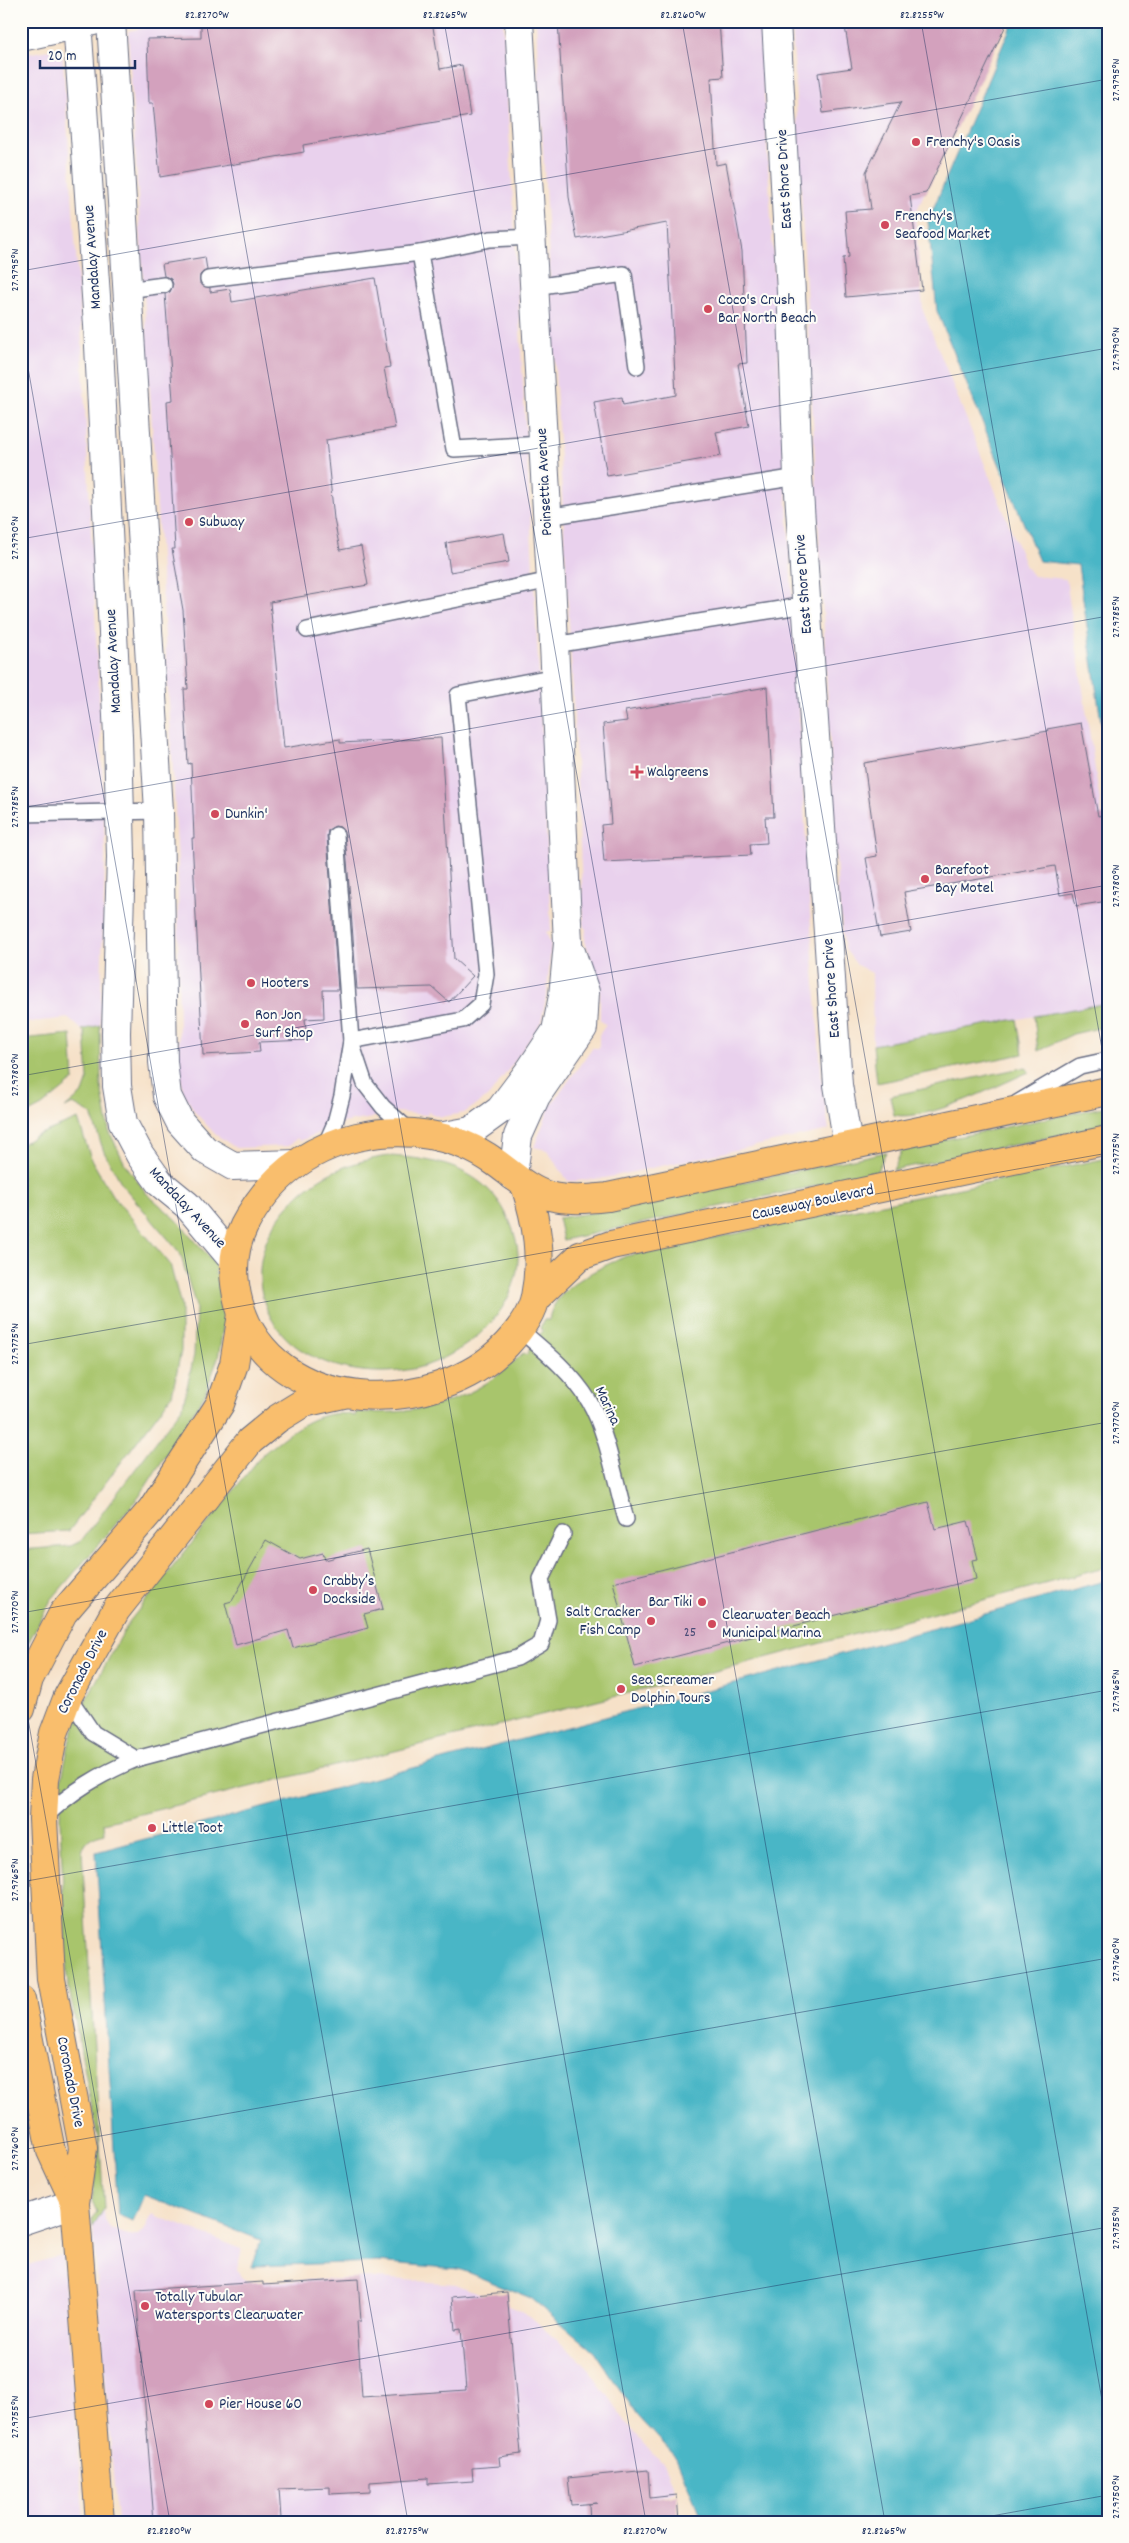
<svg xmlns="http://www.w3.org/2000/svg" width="1129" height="2543" viewBox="0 0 1129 2543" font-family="Dekko,sans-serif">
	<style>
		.built { fill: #e9d1ed }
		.green { fill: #a8c56c; stroke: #627a65 }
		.water { fill: #4ab6c6; stroke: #327292 }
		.building { fill: #d3a1bd }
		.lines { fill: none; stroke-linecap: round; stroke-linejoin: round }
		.service-casing { stroke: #686d83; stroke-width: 18 }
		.minor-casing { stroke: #686d83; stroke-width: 30 }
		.tertiary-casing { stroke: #686d83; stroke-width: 30 }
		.primary-casing { stroke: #686d83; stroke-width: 30 }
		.service { stroke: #fff; stroke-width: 15 }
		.minor { stroke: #fff; stroke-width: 28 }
		.tertiary { stroke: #fff; stroke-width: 28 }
		.primary { stroke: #f9be6d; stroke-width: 28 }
		.ticks { fill: none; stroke: #1b2f5e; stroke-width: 1; stroke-opacity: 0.45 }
		.poi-dot { fill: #d1495b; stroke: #fdfcf7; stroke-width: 2 }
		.labels { text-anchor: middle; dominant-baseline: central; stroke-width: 4; stroke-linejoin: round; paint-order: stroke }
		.number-label { font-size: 14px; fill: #494c76 }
		.poi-label { font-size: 16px; fill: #1b2f5e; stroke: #fdfcf7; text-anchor: start }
		.street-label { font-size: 16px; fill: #1b2f5e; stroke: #fdfcf7 }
		.neatline { fill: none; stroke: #1b2f5e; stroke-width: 2 }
		.ticks-label { font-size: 12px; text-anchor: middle; fill: #1b2f5e }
	</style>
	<rect width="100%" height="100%" fill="#fdfcf7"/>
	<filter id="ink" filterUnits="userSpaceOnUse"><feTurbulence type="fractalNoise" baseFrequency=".02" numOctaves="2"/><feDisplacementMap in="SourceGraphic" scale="10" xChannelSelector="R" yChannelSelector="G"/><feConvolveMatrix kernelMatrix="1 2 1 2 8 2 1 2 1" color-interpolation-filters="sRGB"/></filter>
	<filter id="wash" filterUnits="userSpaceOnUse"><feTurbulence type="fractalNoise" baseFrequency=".0096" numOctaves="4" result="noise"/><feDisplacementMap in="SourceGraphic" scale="20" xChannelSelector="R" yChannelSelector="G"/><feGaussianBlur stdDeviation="1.12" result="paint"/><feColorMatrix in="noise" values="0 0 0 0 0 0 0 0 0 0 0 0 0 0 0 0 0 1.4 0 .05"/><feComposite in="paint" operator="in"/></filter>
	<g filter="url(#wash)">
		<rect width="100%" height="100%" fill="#f6e1c8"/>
		<g class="built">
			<path d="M180,21H503L539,677L551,930L546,932L551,945L547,992L541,1022L517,1058L489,1096L464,1113L441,1117L428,1112L427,1115L385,1111L372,1118L341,1123L300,1141L297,1138L289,1146L236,1148L215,1134L194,1111L183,1091L179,1062L178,863L172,752L128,31Z"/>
			<path d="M536,21H760L809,898L822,1085L829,1130L605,1178L575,1181H568L547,1150L534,1147L550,1107L592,1048H599V1035L606,1025L600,1020V986L585,941L586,928H584L572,676Z"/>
			<path d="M792,21H997L915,215L923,311L1026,567L1033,576L1066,579L1108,854V1003L873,1045L872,973L857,965L845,949L838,894Z"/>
			<path d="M62,48L81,326L101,736L105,856L100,1025L82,1030L69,1018L21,1023V55Z"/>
			<path d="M104,2209L105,2220L110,2228L129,2236H137L144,2231L152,2214L242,2249L237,2269L241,2277L248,2282L378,2278L456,2284L524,2312L584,2363L628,2425L664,2466L675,2491L588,2522H117L93,2227Z"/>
			<path d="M62,2255L84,2522H21V2267Z"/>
		</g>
		<g class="green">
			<path d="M1108,1003V1026L1073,1034L1038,1051L1034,1016Z"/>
			<path d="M1017,1019L1023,1054L877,1083L873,1045Z"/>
			<path d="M100,1025L101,1086L109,1131L125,1164L147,1194L176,1219L217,1266L215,1274L218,1276L223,1305L220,1307L225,1316L218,1358L205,1394L139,1497L51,1600L21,1656V1550L71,1546L81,1541L183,1406L194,1355L196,1307L180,1253L123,1186L104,1152L91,1114L73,1104L65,1108L83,1093L88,1079L85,1033L82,1030Z"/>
			<path d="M71,1034L74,1080L42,1106L21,1117V1039Z"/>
			<path d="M1026,1067L1029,1072C996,1086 927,1122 894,1115L890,1096Z"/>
			<path d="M1108,1106V1125L893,1170L903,1148Z"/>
			<path d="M78,1119L91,1159L112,1195L170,1264L181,1306V1351L172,1395L69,1531L21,1534V1145L35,1136Z"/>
			<path d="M886,1152L876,1173L563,1240L558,1218L616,1209Z"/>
			<path d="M389,1156C446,1159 495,1173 514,1233C526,1268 510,1304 485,1329C468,1346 442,1362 417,1368C367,1380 296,1366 270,1316C242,1261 276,1204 325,1176C345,1165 367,1159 389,1156Z"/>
			<path d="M1108,1158V1567L678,1681L104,1823L105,1833C92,1836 85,1839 82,1852L104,2209L93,2227L92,2218L97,2212L92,2201L99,2145L67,1978L60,1820L61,1783L70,1739L83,1705L129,1622L262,1455C287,1434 320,1405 355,1416L356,1412C422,1416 476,1401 523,1353L527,1355L533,1342L543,1331L540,1328L544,1320H549C553,1288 599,1268 626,1256Z"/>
		</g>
		<g class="water">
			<path d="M1013,21H1108V769L1078,565L1039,561L937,311L928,221Z"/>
			<path d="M1108,1580V2522H703L676,2457L638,2416L594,2351L531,2298L459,2269L378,2262L251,2266L261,2240L144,2195L133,2221L118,2215L96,1852L779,1671Z"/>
		</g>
		<g id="blocks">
			<g class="building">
				<path d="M291,21H432L440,69L462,65L470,116L303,145L304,152L160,177L153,103H149L147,39L201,38V26L291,23Z"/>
				<path d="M558,21H719L723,77L711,78L716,165L726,163L742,251L747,363L738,364L749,426L716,432L721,456L607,476L594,402L622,397L623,405L676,395L667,223L577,239L569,197Z"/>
				<path d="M844,21H1008L926,193L910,196L922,290L846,297L843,258L849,257L845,211L871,209L866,172L901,102L823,113L818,73L852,68Z"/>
				<path d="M205,257L207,270L200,275V284L210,288V292L230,289L232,302L375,278L390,367L384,368L395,428L326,440L334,519L340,550L361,546L368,585L270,602L284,748L340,739V743L441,738L454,959L473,976L449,1002L432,987L357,989L345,834L340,827L335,826L328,830L327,836L338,990H323L324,1018L305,1019L307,1040L259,1042L260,1052L203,1055L192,838H194L191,763L188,764L184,689H188L183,610L172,549H175L167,401L173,400L165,294L170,292L173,284L171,279L164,276L162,264Z"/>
				<path d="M504,533L509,562L450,572L446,543Z"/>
				<path d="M767,687L774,817H765L767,843L750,844L751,855L604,862L601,825L611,824L603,724L627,721L625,711Z"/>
				<path d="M1081,723L1098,816L1108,814V901L1076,906L1073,893L1060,895L1055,866L904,892L911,932L880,937L866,858L877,856L864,763L1048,731L1047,729Z"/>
				<path d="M928,1502L935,1529L968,1521L978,1559L972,1560L976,1579L635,1667L613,1582Z"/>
				<path d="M266,1540L300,1559L323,1553L325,1560L367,1549L383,1609L364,1614L368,1628L293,1648L288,1630L236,1645L225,1603L232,1601Z"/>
				<path d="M358,2279L361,2321H357L362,2397L466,2390L461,2329L455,2330L452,2297L507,2292L521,2454L499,2457L500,2466L472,2468L473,2481L428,2484V2478L370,2482V2492L330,2494V2487L279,2489L281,2519L230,2522H154L136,2290L263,2282V2285Z"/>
				<path d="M648,2470L650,2498L677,2495L679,2522H590L589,2504L597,2503L571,2505L568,2478Z"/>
			</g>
		</g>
	</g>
	<g filter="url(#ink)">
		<use href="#blocks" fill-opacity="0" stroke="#686d83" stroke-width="1"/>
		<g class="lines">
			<defs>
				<g id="service">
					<path d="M531,237L490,239L420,253L454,449L543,444"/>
					<path d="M208,279L420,253"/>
					<path d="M534,287L624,274L637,366"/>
					<path d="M127,290L164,285"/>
					<path d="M547,517L798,477"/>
					<path d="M307,630L551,580"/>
					<path d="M554,645L806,605"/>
					<path d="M21,814L159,811"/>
					<path d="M351,1041L463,1020L481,1004L486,974L458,695L556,676"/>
					<path d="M351,1042L365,1084L383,1107L410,1131"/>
					<path d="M1017,1103L1080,1066L1108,1060"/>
					<path d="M324,1148L335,1123L342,1096L351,1041L336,835"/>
					<path d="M520,1330C545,1351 572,1373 589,1401C607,1431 616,1485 626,1519"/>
					<path d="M68,1696L93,1733L136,1759"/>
					<path d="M44,1818C71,1791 101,1774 136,1759L517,1658L541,1644L548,1620L541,1579L563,1534"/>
				</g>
				<g id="minor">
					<path d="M776,21L792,311L798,477L838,1085L848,1145"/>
					<path d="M21,37L93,21"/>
					<path d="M439,1137L471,1131L500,1110L530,1070L556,1031L563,996L568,943L551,580L519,21"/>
					<path d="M513,1176L518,1136L536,1096L583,1028L585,992L571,952"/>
				</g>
				<g id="tertiary">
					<path d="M77,21L98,325L118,736L121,857L116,1033L117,1086L123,1123L140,1155L160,1183L187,1205L234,1261"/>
					<path d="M111,21L159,811L163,1062L167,1096L180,1122L205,1150L233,1166L296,1164"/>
					<path d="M21,2221L75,2203"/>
				</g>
				<g id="primary">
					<path d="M525,1185C537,1222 543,1258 535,1297C532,1314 519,1331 507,1344C436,1420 272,1417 239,1304C232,1278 232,1250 244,1226C268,1180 306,1149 357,1137C404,1126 456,1134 495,1162C512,1174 528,1190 549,1196C569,1201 588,1199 608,1197L1108,1091"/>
					<path d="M535,1299L580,1256L611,1245L1108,1140"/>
					<path d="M21,1709L29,1679L63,1613L152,1509L220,1404L234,1364L242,1314"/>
					<path d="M21,2000L51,2151L75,2203"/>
					<path d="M100,2522L75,2203L83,2148L51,1979L43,1819L45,1779L54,1733L68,1696L116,1610L250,1441L277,1419L303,1403L343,1394"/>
				</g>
			</defs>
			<use href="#service" class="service-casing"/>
			<use href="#minor" class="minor-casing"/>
			<use href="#tertiary" class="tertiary-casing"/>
			<use href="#primary" class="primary-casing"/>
			<use href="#service" class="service"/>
			<use href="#minor" class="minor"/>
			<use href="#tertiary" class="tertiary"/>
			<use href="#primary" class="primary"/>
		</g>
	</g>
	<path class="ticks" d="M206,21L646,2522M444,21L885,2522M682,21L1108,2434M921,21L1108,1083M21,271L1108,79M21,328L408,2522M21,539L1108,348M21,808L1108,616M21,1076L1108,885M21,1345L1108,1153M21,1613L1108,1422M21,1679L170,2522M21,1882L1108,1690M21,2150L1108,1958M21,2419L1108,2227M958,2522L1108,2495"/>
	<g class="poi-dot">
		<circle cx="916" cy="142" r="5"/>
		<circle cx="885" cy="225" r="5"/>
		<circle cx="708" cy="309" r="5"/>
		<circle cx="189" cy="522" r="5"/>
		<path d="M634.5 764.5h5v5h5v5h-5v5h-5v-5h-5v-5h5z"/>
		<circle cx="215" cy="814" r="5"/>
		<circle cx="925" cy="879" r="5"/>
		<circle cx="251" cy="983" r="5"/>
		<circle cx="245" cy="1024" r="5"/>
		<circle cx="313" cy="1590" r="5"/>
		<circle cx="702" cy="1602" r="5"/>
		<circle cx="651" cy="1621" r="5"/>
		<circle cx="712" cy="1624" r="5"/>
		<circle cx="621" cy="1689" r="5"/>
		<circle cx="152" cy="1828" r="5"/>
		<circle cx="145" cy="2306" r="5"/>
		<circle cx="209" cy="2404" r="5"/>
	</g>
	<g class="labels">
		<g class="number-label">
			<text x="690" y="1633">25</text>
		</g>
		<g class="poi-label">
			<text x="926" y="142">Frenchy's Oasis</text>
			<text x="895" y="216">Frenchy's<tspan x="895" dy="18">Seafood Market</tspan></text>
			<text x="718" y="300">Coco's Crush<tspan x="718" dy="18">Bar North Beach</tspan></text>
			<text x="199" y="522">Subway</text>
			<text x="647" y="772">Walgreens</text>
			<text x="225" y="814">Dunkin'</text>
			<text x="935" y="870">Barefoot<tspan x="935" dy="18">Bay Motel</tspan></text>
			<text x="261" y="983">Hooters</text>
			<text x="255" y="1015">Ron Jon<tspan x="255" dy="18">Surf Shop</tspan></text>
			<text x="323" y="1581">Crabby’s<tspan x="323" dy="18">Dockside</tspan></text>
			<text x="692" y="1602" text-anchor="end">Bar Tiki</text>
			<text x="641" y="1612" text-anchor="end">Salt Cracker<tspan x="641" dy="18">Fish Camp</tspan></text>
			<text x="722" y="1615">Clearwater Beach<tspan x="722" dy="18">Municipal Marina</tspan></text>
			<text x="631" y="1680">Sea Screamer<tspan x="631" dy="18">Dolphin Tours</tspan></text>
			<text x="162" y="1828">Little Toot</text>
			<text x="155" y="2297">Totally Tubular<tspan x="155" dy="18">Watersports Clearwater</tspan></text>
			<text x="219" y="2404">Pier House 60</text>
		</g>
		<g class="street-label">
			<text transform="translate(785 179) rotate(-93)">East Shore Drive</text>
			<text transform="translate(93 257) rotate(-94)">Mandalay Avenue</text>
			<text transform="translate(545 482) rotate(-93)">Poinsettia Avenue</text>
			<text transform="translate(804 584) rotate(-94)">East Shore Drive</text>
			<text transform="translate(114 661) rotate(-93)">Mandalay Avenue</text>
			<text transform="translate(832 988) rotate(-94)">East Shore Drive</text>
			<text transform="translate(813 1203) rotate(-12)">Causeway Boulevard</text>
			<text transform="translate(187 1208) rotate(47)">Mandalay Avenue</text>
			<text transform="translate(607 1406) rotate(65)">Marina</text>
			<text transform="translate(83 1672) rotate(-63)">Coronado Drive</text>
			<text transform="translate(70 2082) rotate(79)">Coronado Drive</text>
		</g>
	</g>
	<rect width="1129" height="2543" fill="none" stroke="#fdfcf7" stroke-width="55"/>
	<path d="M40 60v8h95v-8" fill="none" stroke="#1b2f5e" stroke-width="2.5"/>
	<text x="48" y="60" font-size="15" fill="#1b2f5e" stroke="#fdfcf7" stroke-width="4" paint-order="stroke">20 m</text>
	<rect x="28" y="28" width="1074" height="2488" class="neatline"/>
	<g class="ticks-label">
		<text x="207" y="18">82.8270°W</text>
		<text x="445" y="18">82.8265°W</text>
		<text x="683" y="18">82.8260°W</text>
		<text x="922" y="18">82.8255°W</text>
		<text transform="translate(1115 80) rotate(-90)" y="4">27.9795°N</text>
		<text transform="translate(14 270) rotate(-90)" y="4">27.9795°N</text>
		<text transform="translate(1115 349) rotate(-90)" y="4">27.9790°N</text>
		<text transform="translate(14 538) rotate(-90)" y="4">27.9790°N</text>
		<text transform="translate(1115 617) rotate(-90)" y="4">27.9785°N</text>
		<text transform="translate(14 807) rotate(-90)" y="4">27.9785°N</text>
		<text transform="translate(1115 886) rotate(-90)" y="4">27.9780°N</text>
		<text transform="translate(14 1075) rotate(-90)" y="4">27.9780°N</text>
		<text transform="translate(1115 1154) rotate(-90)" y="4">27.9775°N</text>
		<text transform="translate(14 1344) rotate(-90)" y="4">27.9775°N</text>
		<text transform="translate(1115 1423) rotate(-90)" y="4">27.9770°N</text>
		<text transform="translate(14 1612) rotate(-90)" y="4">27.9770°N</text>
		<text transform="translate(1115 1691) rotate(-90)" y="4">27.9765°N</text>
		<text transform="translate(14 1880) rotate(-90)" y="4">27.9765°N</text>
		<text transform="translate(1115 1960) rotate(-90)" y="4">27.9760°N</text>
		<text transform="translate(14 2149) rotate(-90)" y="4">27.9760°N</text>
		<text transform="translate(1115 2228) rotate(-90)" y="4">27.9755°N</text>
		<text transform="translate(14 2417) rotate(-90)" y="4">27.9755°N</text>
		<text transform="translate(1115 2497) rotate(-90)" y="4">27.9750°N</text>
		<text x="169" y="2534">82.8280°W</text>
		<text x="407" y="2534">82.8275°W</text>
		<text x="645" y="2534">82.8270°W</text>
		<text x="884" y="2534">82.8265°W</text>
	</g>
</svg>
